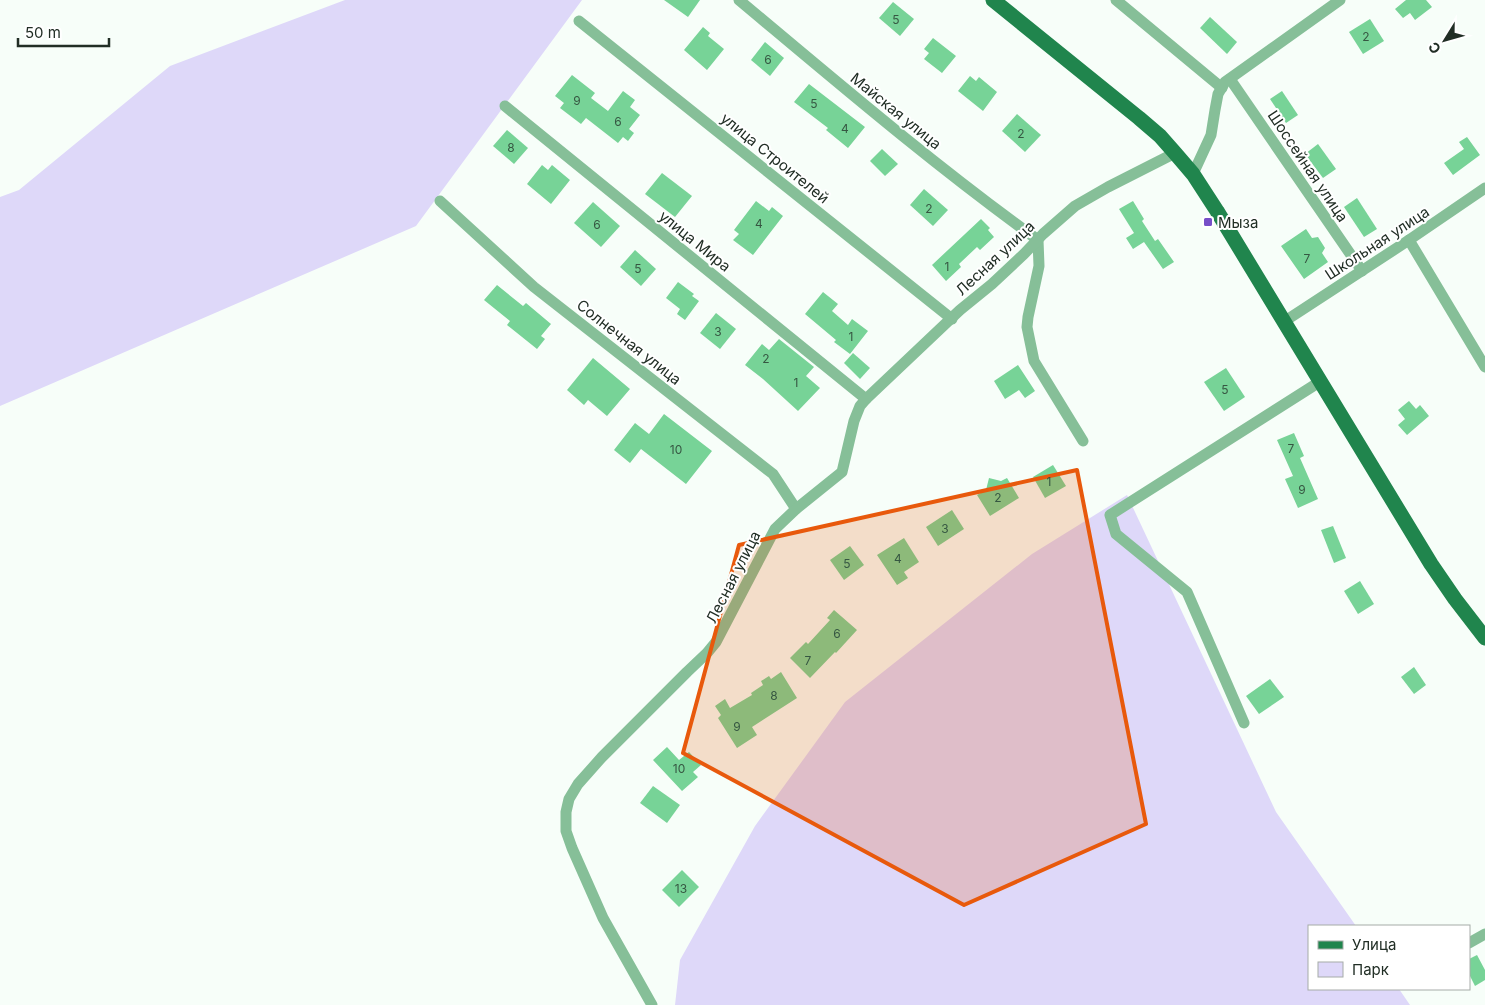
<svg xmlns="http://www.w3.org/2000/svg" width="1485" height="1005" viewBox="0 0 1485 1005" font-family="Inter,sans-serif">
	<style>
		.green { fill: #ded8f9 }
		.building { fill: #77d397 }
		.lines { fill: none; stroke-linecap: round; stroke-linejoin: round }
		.minor { stroke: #86bf98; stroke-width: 11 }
		.major { stroke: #20854d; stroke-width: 15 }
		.marked { fill: #e8590c; fill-opacity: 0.2; stroke: #e8590c; stroke-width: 4; stroke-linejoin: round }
		.poi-dot { fill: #774fc8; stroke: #fff; stroke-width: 2 }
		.labels { text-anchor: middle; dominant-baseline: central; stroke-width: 4; stroke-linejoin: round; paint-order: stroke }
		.number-label { font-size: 12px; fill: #365742 }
		.street-label { font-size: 15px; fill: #212e25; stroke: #fff }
		.poi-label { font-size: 15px; fill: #212e25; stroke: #fff; text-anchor: start }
	</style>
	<rect width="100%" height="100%" fill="#f7fef9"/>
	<g class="green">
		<path d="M345,0H582L416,226L0,406V197L19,190L170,66Z"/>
		<path d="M1127,495L1276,812L1356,926H1309V989H1399L1410,1005H675L680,960L755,826L845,702L1032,554Z"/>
	</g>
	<g class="building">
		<path d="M664,0H700L688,17Z"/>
		<path d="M1406,0H1426L1432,7L1415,20L1410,13L1403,18L1395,9Z"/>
		<path d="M893,2L914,19L900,36L879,18Z"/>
		<path d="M1210,17L1237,42L1227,54L1200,28Z"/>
		<path d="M1370,19L1384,41L1363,54L1349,32Z"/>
		<path d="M703,27L710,33L708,36L724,49L707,70L684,50Z"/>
		<path d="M933,38L956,56L942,73L924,59L929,53L924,49Z"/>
		<path d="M765,42L784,58L770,76L751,60Z"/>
		<path d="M572,75L595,93L591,98L608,111L623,91L635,100L630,107L640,115L629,129L634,133L628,141L623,137L618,143L586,118L581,124L560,108L564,103L555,96Z"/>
		<path d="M970,76L976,81L979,77L997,92L983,111L958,91Z"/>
		<path d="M809,84L865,127L848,148L826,130L828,128L794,102Z"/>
		<path d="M1282,91L1298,115L1286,123L1270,99Z"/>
		<path d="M1017,114L1041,135L1025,152L1002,131Z"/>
		<path d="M507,130L528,148L514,164L493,146Z"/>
		<path d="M1467,137L1480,155L1453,175L1444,163L1464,149L1459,142Z"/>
		<path d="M1318,144L1336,169L1323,178L1305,154Z"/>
		<path d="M882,149L898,164L885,176L870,161Z"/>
		<path d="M542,165L548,170L552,165L570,180L551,204L527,184Z"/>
		<path d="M662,173L692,196L675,217L645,194Z"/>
		<path d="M924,189L948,210L933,226L910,205Z"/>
		<path d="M1357,198L1377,229L1364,237L1344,207Z"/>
		<path d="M756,201L769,211L772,207L783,216L753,255L733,240L739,234L734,230Z"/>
		<path d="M1133,201L1144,219L1142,221L1155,241L1158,239L1174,262L1163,269L1144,242L1133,249L1126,238L1134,233L1119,209Z"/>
		<path d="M593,202L620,226L601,247L574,223Z"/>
		<path d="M981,219L990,228L988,230L994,237L980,250L977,247L959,264L961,267L946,281L932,265Z"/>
		<path d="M1306,229L1312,238L1318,237L1325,248L1322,253L1328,262L1304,279L1281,246Z"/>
		<path d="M635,250L656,269L641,286L620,267Z"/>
		<path d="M678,282L694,294L692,296L699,301L685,320L677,314L680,309L666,298Z"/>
		<path d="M497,285L523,306L526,303L551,324L541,336L545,339L537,349L507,325L510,321L484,300Z"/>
		<path d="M823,292L838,304L832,311L848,325L852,319L868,331L850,354L834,342L836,340L805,314Z"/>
		<path d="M716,313L736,329L720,349L700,333Z"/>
		<path d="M779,339L814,367L806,376L820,388L798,411L763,379L745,365L762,344L769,350Z"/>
		<path d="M853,353L870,368L860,379L844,363Z"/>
		<path d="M593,358L630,389L607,416L588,400L584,405L567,390Z"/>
		<path d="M1018,365L1035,391L1025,398L1019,390L1005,399L994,381Z"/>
		<path d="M1226,368L1245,397L1224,411L1204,382Z"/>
		<path d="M1409,401L1416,409L1420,405L1429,416L1407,435L1398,425L1405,419L1398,410Z"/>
		<path d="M664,414L712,451L686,484L641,449L630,463L614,450L635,423L649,434Z"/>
		<path d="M1294,433L1304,456L1300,458L1318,499L1298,508L1285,479L1293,476L1277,440Z"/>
		<path d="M1053,465L1066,486L1045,498L1033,477Z"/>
		<path d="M989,478L1001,481L1007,478L1019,498L990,516L977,495L986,490Z"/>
		<path d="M952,510L964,529L938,546L926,527Z"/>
		<path d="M1333,526L1346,558L1334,563L1321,530Z"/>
		<path d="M904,538L919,562L904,572L908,578L897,585L877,555Z"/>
		<path d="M850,546L864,565L844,580L830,560Z"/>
		<path d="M1360,581L1374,604L1358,614L1344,591Z"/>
		<path d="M834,610L857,630L836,653L835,652L810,678L790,658L806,642L808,644L830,620L827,618Z"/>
		<path d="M1414,667L1426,685L1414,694L1401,677Z"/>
		<path d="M781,672L797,698L752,727L757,735L737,748L718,718L721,715L715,706L725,699L730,708L752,695L751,693L763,685L761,681L769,676L771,679Z"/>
		<path d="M1270,679L1284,697L1259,714L1246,696Z"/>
		<path d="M667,747L679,760L689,752L701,765L693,772L698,777L682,791L653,760Z"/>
		<path d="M653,786L680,805L667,823L640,803Z"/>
		<path d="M682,870L699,887L679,907L662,890Z"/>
		<path d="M1477,955L1485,970V980L1475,986L1469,974V959Z"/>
	</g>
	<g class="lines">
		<g class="minor">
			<path d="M739,0C837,82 934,165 1038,240L1039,266L1028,317L1027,327L1034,361L1083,441"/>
			<path d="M1116,0L1222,88"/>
			<path d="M579,21L952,319"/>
			<path d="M1230,79L1362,271"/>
			<path d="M505,106L866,399"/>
			<path d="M1193,174L1211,135L1215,110L1218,94L1225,82L1340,0"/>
			<path d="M440,201L534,287L773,474L796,509"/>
			<path d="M1409,240L1485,367"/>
			<path d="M1285,321L1409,240L1485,188"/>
			<path d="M1244,723L1187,592L1116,534L1110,515L1321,381"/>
			<path d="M1469,943L1485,934"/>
			<path d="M652,1005L603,918L572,848L566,831V812L569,799L578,784L602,757L687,672L707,653L716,642L775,529L796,509L842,472L854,421L860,406L866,399L960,310L992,284L1024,254L1043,234L1075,206L1108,187L1175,153"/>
		</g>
		<path class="major" d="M993,0L1139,118L1160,136L1175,153L1193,174L1217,211L1431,564L1455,599L1485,638"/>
	</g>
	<path class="marked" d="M1077,470L1146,824L964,905L683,753L739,545Z"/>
	<rect class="poi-dot" x="1203" y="217" width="10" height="10" rx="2.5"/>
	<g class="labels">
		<g class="number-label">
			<text x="896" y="19">5</text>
			<text x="1366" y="36">2</text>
			<text x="768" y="59">6</text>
			<text x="577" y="100">9</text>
			<text x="814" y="103">5</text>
			<text x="618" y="121">6</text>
			<text x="845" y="128">4</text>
			<text x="1021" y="133">2</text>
			<text x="511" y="147">8</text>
			<text x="929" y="208">2</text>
			<text x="759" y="223">4</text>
			<text x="597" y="224">6</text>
			<text x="1307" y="258">7</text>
			<text x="947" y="266">1</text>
			<text x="638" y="268">5</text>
			<text x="718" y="331">3</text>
			<text x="851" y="336">1</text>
			<text x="766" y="358">2</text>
			<text x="796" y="382">1</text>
			<text x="1225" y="389">5</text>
			<text x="1291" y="448">7</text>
			<text x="676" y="449">10</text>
			<text x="1049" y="481">1</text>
			<text x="1302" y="489">9</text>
			<text x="998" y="497">2</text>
			<text x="945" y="528">3</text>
			<text x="898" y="558">4</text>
			<text x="847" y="563">5</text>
			<text x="837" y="633">6</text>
			<text x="808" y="660">7</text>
			<text x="774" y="695">8</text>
			<text x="737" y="726">9</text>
			<text x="679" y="768">10</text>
			<text x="681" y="888">13</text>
		</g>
		<g class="street-label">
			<text transform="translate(896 111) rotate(39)">Майская улица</text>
			<text transform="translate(775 158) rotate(39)">улица Строителей</text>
			<text transform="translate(1308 166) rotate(56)">Шоссейная улица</text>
			<text transform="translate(695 241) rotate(39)">улица Мира</text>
			<text transform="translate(1377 243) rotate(-33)">Школьная улица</text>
			<text transform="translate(995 258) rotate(-43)">Лесная улица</text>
			<text transform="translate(629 342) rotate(38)">Солнечная улица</text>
			<text transform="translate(733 577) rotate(-63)">Лесная улица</text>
		</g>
		<g class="poi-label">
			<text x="1218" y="222">Мыза</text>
		</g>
	</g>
	<rect x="1308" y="925" width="162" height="65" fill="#ffffff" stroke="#a6aba8"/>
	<rect x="1318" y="941" width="25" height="8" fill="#20854d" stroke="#a6aba8"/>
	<text x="1352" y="950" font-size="15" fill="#212e25">Улица</text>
	<rect x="1318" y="962" width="25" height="15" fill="#ded8f9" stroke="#a6aba8"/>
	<text x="1352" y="975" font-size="15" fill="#212e25">Парк</text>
	<g transform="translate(1445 40) rotate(233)" stroke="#ffffff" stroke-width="4" paint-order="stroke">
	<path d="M0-4L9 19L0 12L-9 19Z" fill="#212e25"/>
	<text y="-8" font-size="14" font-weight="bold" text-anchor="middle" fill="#212e25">С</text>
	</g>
	<path d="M18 38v8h91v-8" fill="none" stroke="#212e25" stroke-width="2.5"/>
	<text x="25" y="38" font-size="15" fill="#212e25" stroke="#ffffff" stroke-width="4" paint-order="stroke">50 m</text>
</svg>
